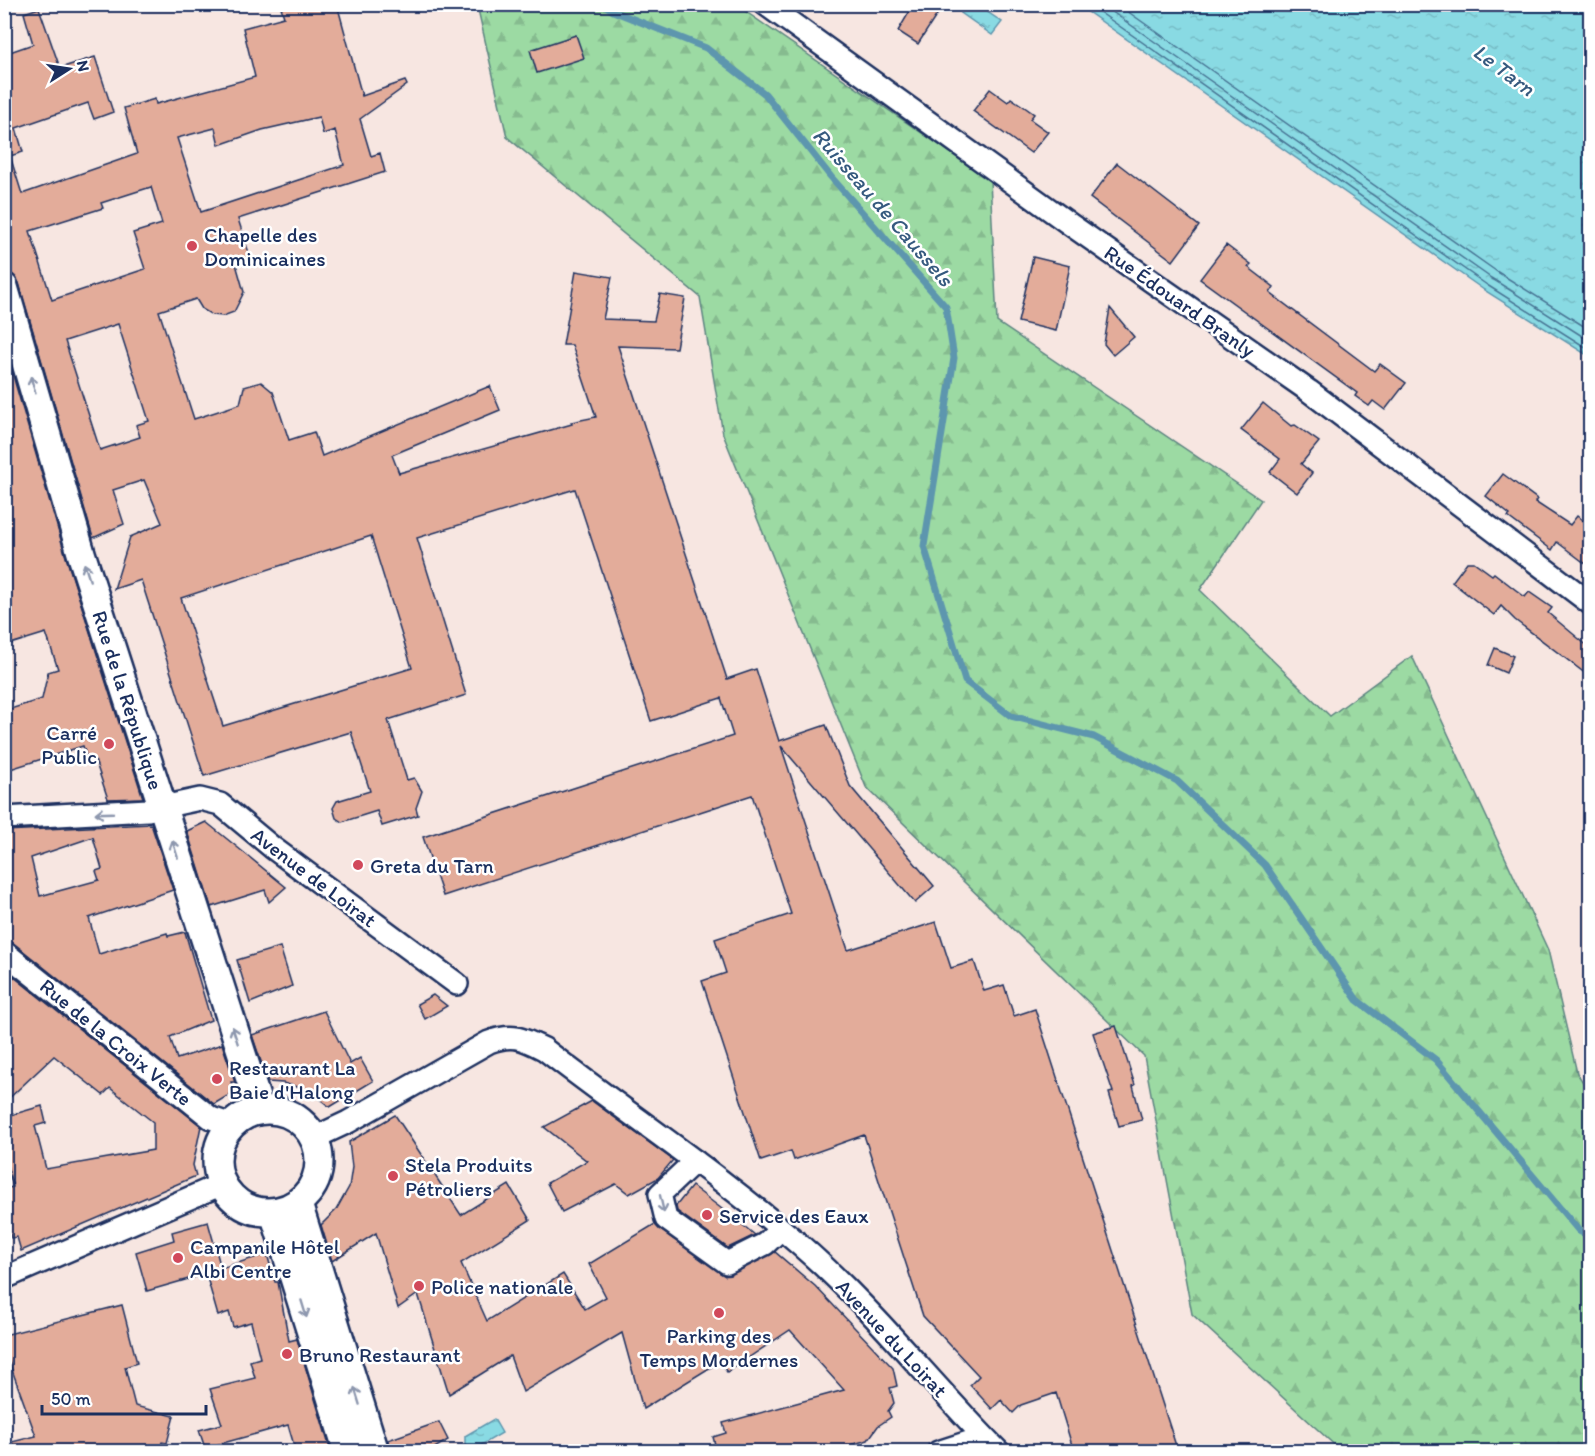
<svg xmlns="http://www.w3.org/2000/svg" width="1595" height="1456" viewBox="0 0 1595 1456" font-family="Itim,sans-serif">
	<style>
		.forest { fill: url(#forest-firs); stroke: #5c8480; stroke-width: 1.5 }
		.water { fill: url(#water-ripples); stroke: #5d96ae; stroke-width: 1.5 }
		.lines { fill: none; stroke-linecap: round; stroke-linejoin: round }
		.shore { stroke: #477393; stroke-width: 1.5 }
		.stream { stroke: #5d96ae; stroke-width: 7 }
		.building { fill: #e3ac9a; stroke: #1b2f5e; stroke-width: 1.5; fill-rule: evenodd }
		.minor-casing { stroke: #1b2f5e; stroke-width: 26 }
		.major-casing { stroke: #1b2f5e; stroke-width: 32 }
		.minor { stroke: #fff; stroke-width: 21 }
		.major { stroke: #fff; stroke-width: 27 }
		.oneway { stroke: #8d97ae }
		.poi-dot { fill: #d1495b; stroke: #fff; stroke-width: 2 }
		.labels { text-anchor: middle; dominant-baseline: central; stroke-width: 5; stroke-linejoin: round; paint-order: stroke }
		.poi-label { font-size: 21px; fill: #1b2f5e; stroke: #fff; text-anchor: start }
		.street-label { font-size: 21px; fill: #1b2f5e; stroke: #fff }
		.water-label { font-size: 22px; font-style: italic; fill: #365a7f; stroke: #fff }
	</style>
	<defs>
		<pattern id="forest-firs" width="22" height="20" patternUnits="userSpaceOnUse" patternTransform="scale(1.5)"><rect width="22" height="20" fill="#9cdaa3"/><path d="M5 1l3.5 6h-7zM16 11l3.5 6h-7z" fill="#86bb8f"/></pattern>
		<pattern id="water-ripples" width="26" height="14" patternUnits="userSpaceOnUse" patternTransform="scale(1.5)"><rect width="26" height="14" fill="#89dae3"/><path d="M2 4q2-2 4 0t4 0M15 11q2-2 4 0t4 0" fill="none" stroke="#76bbc5"/></pattern>
	</defs>
	<rect width="100%" height="100%" fill="#f7e6e1"/>
	<filter id="ink" filterUnits="userSpaceOnUse"><feTurbulence type="fractalNoise" baseFrequency=".0167" numOctaves="2"/><feDisplacementMap in="SourceGraphic" scale="12" xChannelSelector="R" yChannelSelector="G"/><feConvolveMatrix kernelMatrix="1 2 1 2 8 2 1 2 1" color-interpolation-filters="sRGB"/></filter>
	<g filter="url(#ink)">
		<path class="forest" d="M477,5H736L990,180L997,322L1261,500L1200,590L1330,716L1412,656L1548,950L1577,1073L1590,1093V1451H1341L1192,1314L1144,1056L866,787L723,434L700,297L507,137Z"/>
		<g class="water">
			<path d="M968,4L977,5L1002,22L992,35L961,13Z"/>
			<path d="M1078,5H1590V357L1484,290Z"/>
			<path d="M494,1419L502,1433L473,1450L465,1446V1436Z"/>
		</g>
		<g class="lines">
			<g class="shore">
				<path d="M1088,4L1487,285L1590,350"/>
				<path d="M1101,4L1491,278L1590,341"/>
				<path d="M1117,4L1496,271L1590,330"/>
			</g>
			<path class="stream" d="M603,4L613,11L706,48L765,94L831,177L946,307L954,358L924,546L965,681L1011,716L1094,737L1177,781L1265,865L1357,1000L1436,1060L1579,1231L1590,1236"/>
		</g>
		<g class="building">
			<path d="M280,4H337L362,96L405,81L407,85L360,119L371,156L380,153L385,172L238,219L251,259L236,264L244,292L234,312L223,316L212,315L202,309L196,299L159,311L194,419L240,404L244,387L261,382L273,392L289,440L314,432L322,456L490,386L500,410L392,455L399,473L572,424L571,422L596,417L572,345H563L576,271L612,277L603,319L654,321L660,294L685,298L676,348L618,346L727,679L756,669L779,741L826,725L850,786L934,886L915,903L781,746L848,950L936,922L951,968L974,961L984,991L1004,985L1014,1016L1035,1009L1178,1452H1074L1056,1393L1021,1405L1013,1413L1001,1400L992,1409L970,1385L979,1376L923,1316L864,1135L794,1160L791,1151L761,1161L702,981L726,973L715,939L791,914L752,795L443,896L423,837L733,736L721,698L651,721L575,489L417,538L466,695L388,720L407,780L414,778L422,791L416,808L418,815L382,826L377,811L342,822L336,818L333,808L337,801L370,791L351,732L204,776L141,580L114,589L130,537L162,523L144,480L113,490L124,524L93,538L19,283L9,273L4,257V54L33,44L24,13L39,8L60,68L95,57L113,112L94,119L88,103L16,128L23,152L10,156L22,194L137,154L124,108L155,99L156,104L255,77L243,28L284,17ZM319,117L323,134L335,130L344,165L201,212L177,138L215,128L219,145L262,130ZM151,187L162,224L133,233L145,269L52,300L30,231L103,208L101,203ZM118,324L149,421L136,425L140,437L100,450L65,341ZM371,536L412,668L223,726L181,598Z"/>
			<path d="M914,4H944L918,44L898,31Z"/>
			<path d="M576,35L584,58L537,73L530,50Z"/>
			<path d="M990,89L1008,102L1011,98L1023,106L1034,114L1030,119L1048,132L1031,153L973,111Z"/>
			<path d="M1117,163L1199,226L1173,261L1090,198Z"/>
			<path d="M1226,245L1251,264L1248,267L1274,287L1270,293L1374,371L1380,364L1406,383L1385,410L1373,401L1369,406L1355,396L1357,393L1200,279Z"/>
			<path d="M1033,257L1070,266L1056,331L1018,322Z"/>
			<path d="M1110,308L1134,337L1113,355L1104,344Z"/>
			<path d="M4,345L66,557L143,798L108,799L95,760L88,762L83,746L4,771V711L42,699L48,672L58,669L46,633L4,646Z"/>
			<path d="M1263,403L1291,426L1295,425L1319,442L1301,464L1312,473L1297,493L1270,472L1280,459L1241,430Z"/>
			<path d="M1503,474L1537,499L1535,502L1570,525L1577,516L1590,526V567L1557,542L1552,550L1508,517L1510,515L1486,496Z"/>
			<path d="M1467,562H1474L1492,575L1494,573L1525,597L1529,592L1552,608L1548,613L1590,648V677L1515,620L1501,606L1494,615L1452,582Z"/>
			<path d="M1495,648L1513,656L1506,673L1488,665Z"/>
			<path d="M206,822L237,847L286,887L269,902L265,890L211,907L187,831Z"/>
			<path d="M151,824L173,890L89,918L99,954L167,933L168,936L185,932L211,1020L170,1037L177,1059L222,1044L235,1082H231L234,1092L214,1104L12,942L4,939V831ZM93,837L102,869L96,871L99,880L40,896L31,858Z"/>
			<path d="M280,947L292,986L250,1003L237,960Z"/>
			<path d="M4,969L201,1126L193,1165L196,1176L21,1251L17,1237L11,1238L4,1214V1189L13,1187L4,1154V1117L42,1106L46,1123L35,1126L46,1169L153,1150V1122L110,1088L103,1095L54,1056L4,1103Z"/>
			<path d="M433,995L447,1006L425,1019L417,1004Z"/>
			<path d="M324,1011L350,1064L360,1058L373,1081L330,1107L308,1090L283,1083L268,1082L252,1035Z"/>
			<path d="M1116,1026L1135,1085L1133,1086L1142,1120L1119,1126L1109,1093L1113,1092L1093,1033Z"/>
			<path d="M592,1101L673,1160L658,1178L629,1194L616,1184L562,1212L547,1183L587,1161L544,1127Z"/>
			<path d="M395,1115L461,1215L509,1185L530,1220L461,1263L487,1321L563,1274L585,1309L606,1297L589,1264L655,1224L659,1229L725,1276L775,1252L815,1286L893,1368L897,1386L890,1388L894,1403L888,1411L891,1417L878,1426L868,1440L824,1452H717L713,1437L726,1433L723,1423L844,1390L790,1330L727,1372L719,1362L643,1409L622,1333L523,1392L510,1356L449,1394L418,1294L398,1308L376,1233L332,1261L321,1225L336,1210L349,1187L352,1167L349,1142Z"/>
			<path d="M692,1186L739,1222L755,1235L728,1248L677,1211L676,1206Z"/>
			<path d="M208,1222L221,1268L267,1254L275,1282H278L289,1341L297,1339L331,1452H296L288,1425L205,1448L199,1430L222,1424L210,1389L255,1378L250,1361L260,1358L251,1322L233,1327L229,1312L218,1316L206,1274L147,1291L136,1252L174,1240L172,1232Z"/>
			<path d="M122,1305L137,1363L125,1367L135,1406L174,1416L167,1443L162,1442L159,1452H4V1444L36,1436L4,1348V1335Z"/>
			<path d="M439,1422L448,1440L428,1452H390L388,1440Z"/>
		</g>
		<g class="lines">
			<defs>
				<g id="minor">
					<path d="M765,4L1071,225L1309,391L1590,603"/>
					<path d="M4,818L148,810L200,799L220,804L273,848L457,984"/>
					<path d="M4,952L211,1118L232,1125"/>
					<path d="M314,1138L348,1122L489,1042C512,1033 522,1038 544,1049C629,1115 719,1174 800,1245C873,1308 931,1384 999,1452"/>
					<path d="M695,1161L660,1194L666,1219L727,1263L765,1244L781,1229"/>
					<path d="M4,1278L222,1184"/>
					<path d="M938,1452L984,1437"/>
				</g>
				<g id="major">
					<path d="M4,287L81,553L260,1110"/>
					<circle cx="268" cy="1161" r="51"/>
					<path d="M298,1204L375,1452"/>
					<path d="M274,1213L348,1452"/>
				</g>
			</defs>
			<use href="#minor" class="minor-casing"/>
			<use href="#major" class="major-casing"/>
			<use href="#minor" class="minor"/>
			<use href="#major" class="major"/>
		</g>
		<defs><path id="oneway-shaft" d="M-6 0H5M1.5-3L5.5 0L1.5 3" fill="none" stroke-width="1.6" stroke-linecap="round" stroke-linejoin="round" transform="scale(1.5)"/></defs>
		<g class="oneway">
			<use href="#oneway-shaft" transform="translate(33 385) rotate(-106)"/>
			<use href="#oneway-shaft" transform="translate(87 572) rotate(-108)"/>
			<use href="#oneway-shaft" transform="translate(104 813) rotate(178)"/>
			<use href="#oneway-shaft" transform="translate(175 849) rotate(-108)"/>
			<use href="#oneway-shaft" transform="translate(235 1035) rotate(-108)"/>
			<use href="#oneway-shaft" transform="translate(662 1204) rotate(77)"/>
			<use href="#oneway-shaft" transform="translate(304 1309) rotate(73)"/>
			<use href="#oneway-shaft" transform="translate(357 1396) rotate(-107)"/>
		</g>
	</g>
	<g class="poi-dot">
		<circle cx="192" cy="246" r="6"/>
		<circle cx="109" cy="744" r="6"/>
		<circle cx="358" cy="865" r="6"/>
		<circle cx="217" cy="1079" r="6"/>
		<circle cx="393" cy="1176" r="6"/>
		<circle cx="707" cy="1215" r="6"/>
		<circle cx="178" cy="1258" r="6"/>
		<circle cx="419" cy="1286" r="6"/>
		<circle cx="719" cy="1313" r="6"/>
		<circle cx="287" cy="1354" r="6"/>
	</g>
	<g class="labels">
		<g class="poi-label">
			<text x="204" y="234">Chapelle des<tspan x="204" dy="24">Dominicaines</tspan></text>
			<text x="97" y="732" text-anchor="end">Carré<tspan x="97" dy="24">Public</tspan></text>
			<text x="370" y="865">Greta du Tarn</text>
			<text x="229" y="1067">Restaurant La<tspan x="229" dy="24">Baie d'Halong</tspan></text>
			<text x="405" y="1164">Stela Produits<tspan x="405" dy="24">Pétroliers</tspan></text>
			<text x="719" y="1215">Service des Eaux</text>
			<text x="190" y="1246">Campanile Hôtel<tspan x="190" dy="24">Albi Centre</tspan></text>
			<text x="431" y="1286">Police nationale</text>
			<text x="719" y="1335" text-anchor="middle">Parking des<tspan x="719" dy="24">Temps Mordernes</tspan></text>
			<text x="299" y="1354">Bruno Restaurant</text>
		</g>
		<g class="street-label">
			<text transform="translate(1180 301) rotate(35)">Rue Édouard Branly</text>
			<text transform="translate(128 700) rotate(72)">Rue de la République</text>
			<text transform="translate(314 877) rotate(37)">Avenue de Loirat</text>
			<text transform="translate(116 1042) rotate(39)">Rue de la Croix Verte</text>
			<text transform="translate(892 1338) rotate(47)">Avenue du Loirat</text>
		</g>
		<g class="water-label">
			<text transform="translate(1504 70) rotate(37)">Le Tarn</text>
			<text transform="translate(883 207) rotate(49)">Ruisseau de Caussels</text>
		</g>
	</g>
	<rect width="1595" height="1456" fill="none" stroke="#fff" stroke-width="24"/>
	<rect x="12" y="12" width="1571" height="1432" fill="none" stroke="#1b2f5e" stroke-width="2" filter="url(#ink)"/>
	<g transform="translate(69 69) rotate(78)" stroke="#ffffff" stroke-width="4.5" paint-order="stroke">
	<path d="M0-4.5L10 22L0 15L-10 22Z" fill="#1b2f5e"/>
	<text y="-9" font-size="16" font-weight="bold" text-anchor="middle" fill="#1b2f5e">N</text>
	</g>
	<path d="M42 1405v9h164v-9" fill="none" stroke="#1b2f5e" stroke-width="3"/>
	<text x="51" y="1405" font-size="18" fill="#1b2f5e" stroke="#ffffff" stroke-width="4.5" paint-order="stroke">50 m</text>
</svg>
